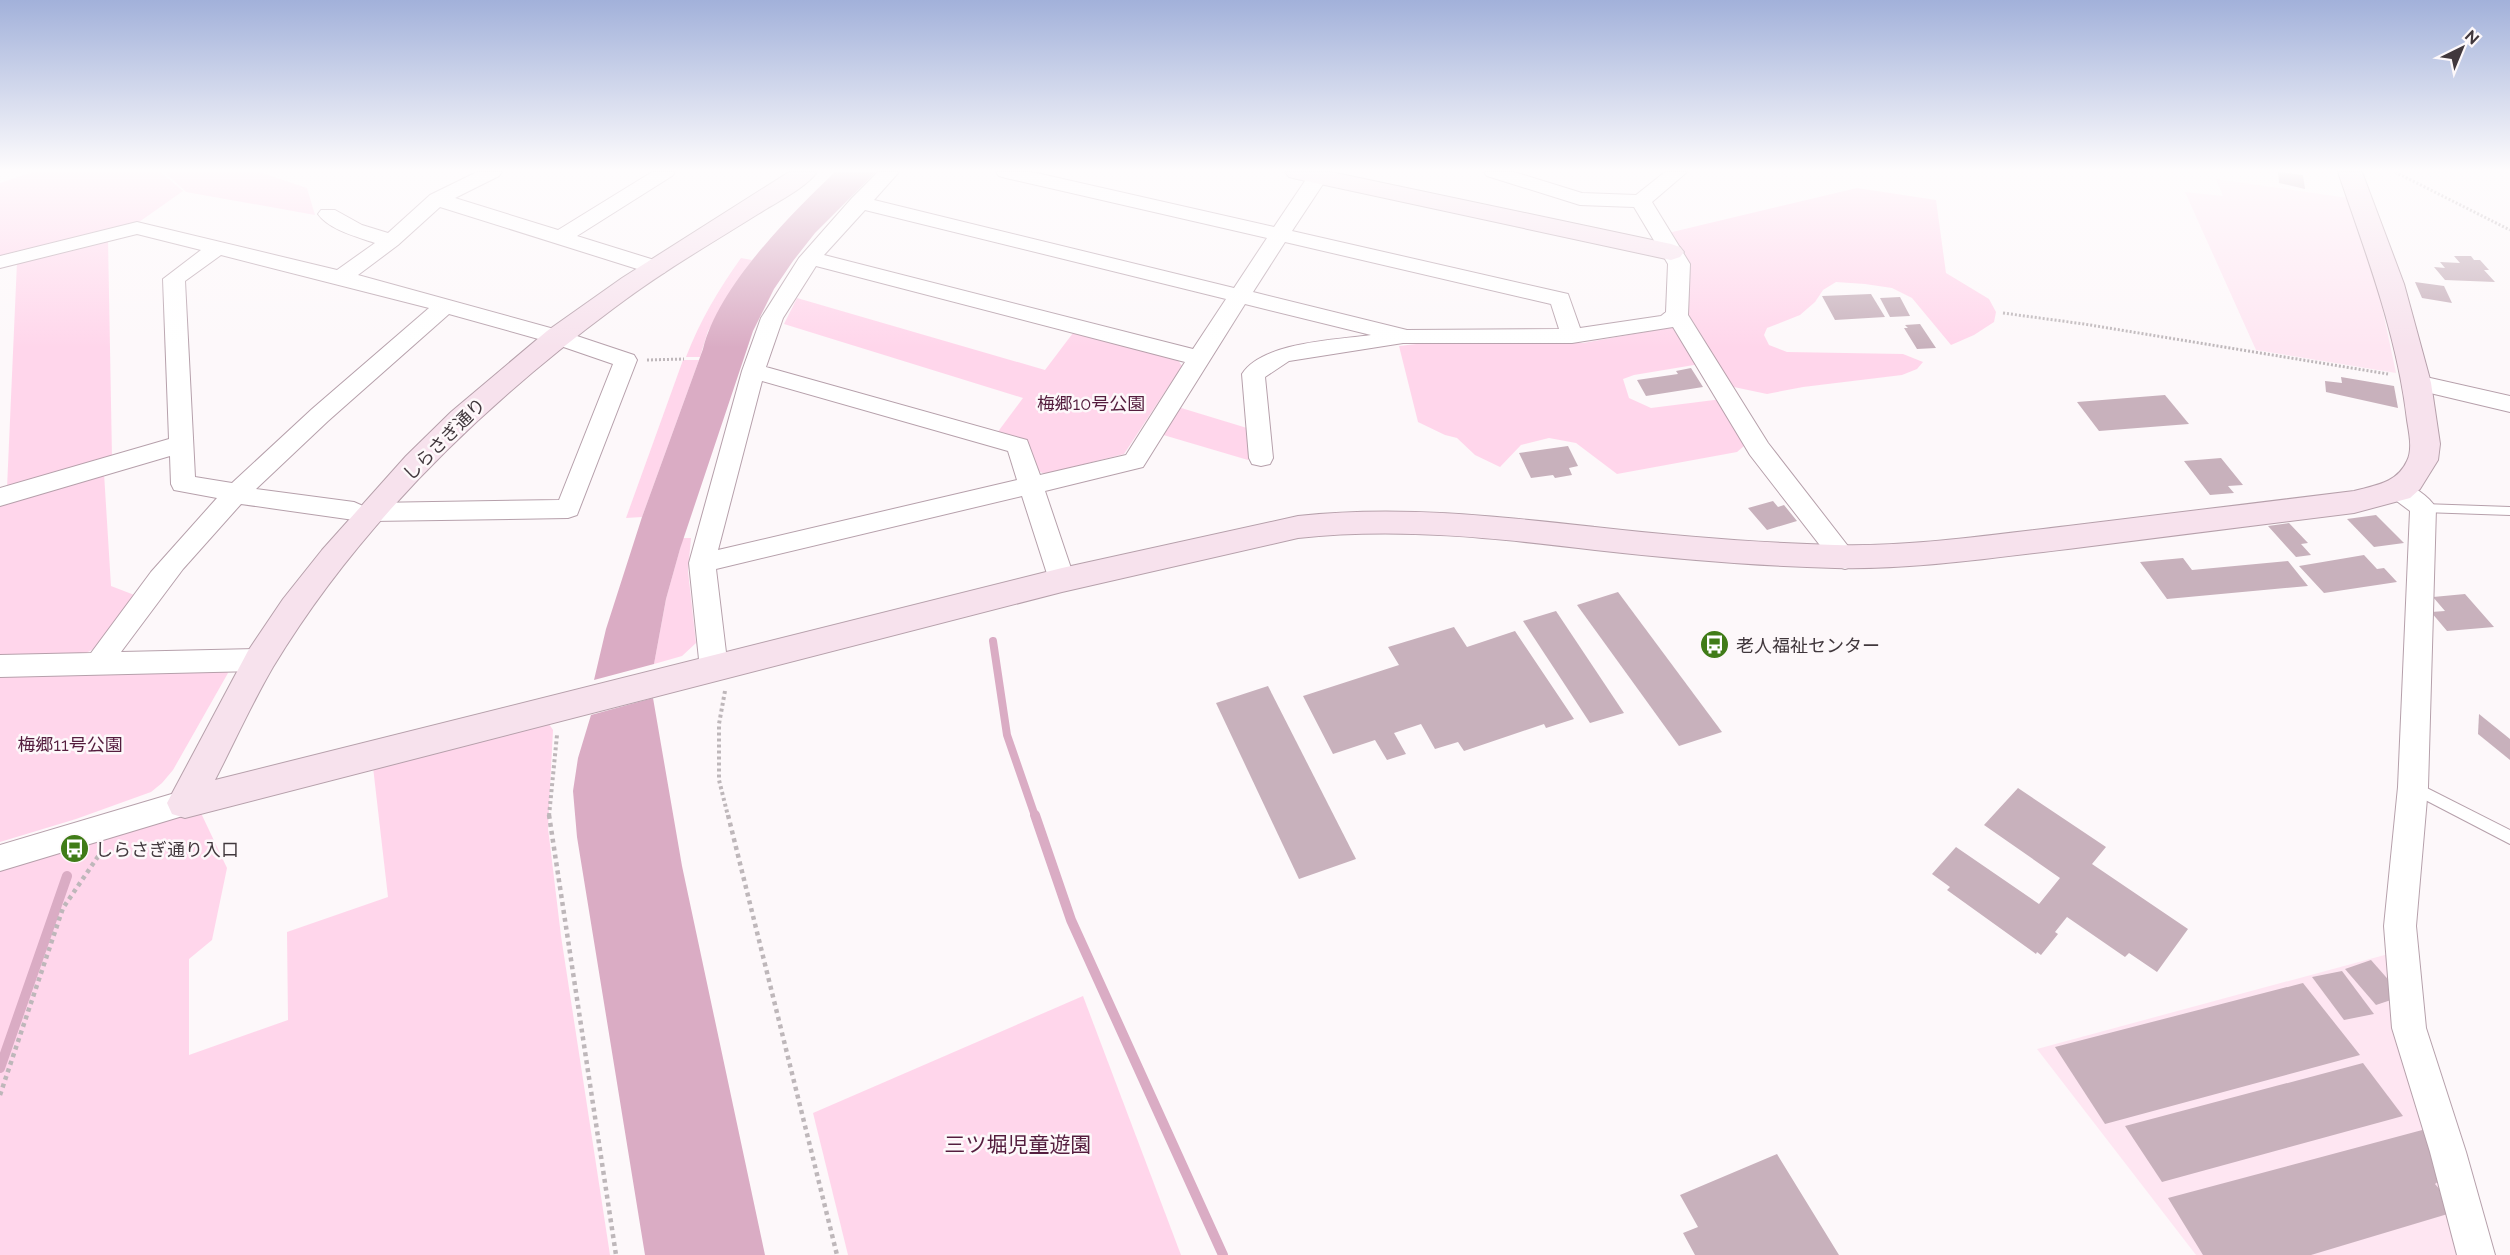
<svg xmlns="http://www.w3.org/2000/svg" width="2510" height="1255" viewBox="0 0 2510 1255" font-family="Raleway,'Noto Sans JP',sans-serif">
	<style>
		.built { fill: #fee6f2 }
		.green { fill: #ffd6eb }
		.water { fill: #daacc4 }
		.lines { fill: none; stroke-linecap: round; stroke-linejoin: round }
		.stream-far1 { stroke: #daacc4; stroke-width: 8 }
		.stream { stroke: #daacc4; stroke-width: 10 }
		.building { fill: #c8b1bc }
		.lane-casing { stroke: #b6a0ab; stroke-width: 2 }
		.street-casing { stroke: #b6a0ab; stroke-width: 2 }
		.secondary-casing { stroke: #b6a0ab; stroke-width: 2 }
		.path-far2 { stroke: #beb7ba; stroke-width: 3; stroke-dasharray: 2 2; stroke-linecap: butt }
		.path-far1 { stroke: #beb7ba; stroke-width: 4; stroke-dasharray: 3 3; stroke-linecap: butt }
		.path { stroke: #beb7ba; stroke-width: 4.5; stroke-dasharray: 4 4; stroke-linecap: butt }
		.lane { fill: #fff; fill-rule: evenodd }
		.street { fill: #fff; fill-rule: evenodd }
		.secondary { fill: #f7e2ed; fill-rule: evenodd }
		.labels { text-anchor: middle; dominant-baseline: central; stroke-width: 5; stroke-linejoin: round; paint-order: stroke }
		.park-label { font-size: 18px; fill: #541d3e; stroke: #fdf8fa }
		.street-label { font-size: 18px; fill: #41383d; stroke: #fdf8fa }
		.poi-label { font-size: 18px; fill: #41383d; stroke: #fdf8fa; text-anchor: start }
		.near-park-label { font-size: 21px; fill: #541d3e; stroke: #fdf8fa }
	</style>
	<rect width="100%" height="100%" fill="#fdf8fa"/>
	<g class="built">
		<path d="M2216,179L2348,198L2378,288L2396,373L2256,350L2185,192L2223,196Z"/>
		<path d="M2392,953L2465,1255H2196L2037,1049Z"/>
	</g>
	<g class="green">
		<path d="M33,172H161L183,191L139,222L0,256V183Z"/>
		<path d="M164,172H259L307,188L315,215L186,192Z"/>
		<path d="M1857,188L1936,200L1946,273L1989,299L1996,312L1994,322L1974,335L1951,345L1912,298L1892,288L1865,284L1836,282L1823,290L1815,302L1800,315L1767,328L1764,335L1769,345L1787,352L1903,354L1923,362L1917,369L1902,375L1803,387L1767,394L1729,386L1686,320L1668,233Z"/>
		<path d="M108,239L112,457L7,488L17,262Z"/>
		<path d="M741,258L752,260L708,331L700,357H686C700,321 718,290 741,258Z"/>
		<path d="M797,298L1045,370L1073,333L1178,360L1182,366L1124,454L1045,474L1035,470L997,433L1023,398L784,324Z"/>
		<path d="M1678,326L1700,364L1634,375L1623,379L1629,398L1651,408L1722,399L1745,438L1744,446L1737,452L1617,474L1576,443L1549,438L1521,445L1500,467L1475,455L1457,438L1445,435L1418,422L1399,346L1425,343H1583Z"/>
		<path d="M683,360H699L642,517L626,518Z"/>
		<path d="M1178,407L1247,428L1250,456L1248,460L1160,434Z"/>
		<path d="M104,473L111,586L137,596L98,647L86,653L0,656V503Z"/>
		<path d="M683,538H691L688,571L696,643L682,656L654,664L666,599Z"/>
		<path d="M226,670L228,673L173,770L162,783L151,792L76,819L0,842V675Z"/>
		<path d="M549,724L553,730L548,828L561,936L610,1255H0V871L200,811L227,868L212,940L189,959V1055L288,1020L287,932L388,897L373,767Z"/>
		<path d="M1083,996L1181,1255H848L813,1113Z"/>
	</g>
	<g class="water">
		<path d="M835,172H876L815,233L793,261L774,289L753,331L680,549L666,599L654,664L594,680L606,629L642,517L703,349C718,287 789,216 835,172Z"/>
		<path d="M653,698L682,866L765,1255H645L577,837L573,791L578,758L591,715Z"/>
	</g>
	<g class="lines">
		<path class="stream-far1" d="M993,641L1007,735L1035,816"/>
		<g class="stream">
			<path d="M1035,815L1071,920L1223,1255"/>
			<path d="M0,1068L67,876"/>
		</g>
	</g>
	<g class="building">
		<path d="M2278,172L2303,175L2305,189L2279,183Z"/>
		<path d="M2454,256H2471L2474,260H2480L2489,270H2484L2495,282L2445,280L2434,267L2445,268L2440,262L2460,263Z"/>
		<path d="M2415,282L2444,286L2452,303L2422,298Z"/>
		<path d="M1871,294L1885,317L1835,320L1822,296Z"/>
		<path d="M1900,297L1910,316L1890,317L1880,298Z"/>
		<path d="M1920,324L1936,348L1917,349L1904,328H1908L1905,325Z"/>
		<path d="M1691,368L1703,387L1646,396L1637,380L1678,374L1676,371Z"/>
		<path d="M2341,377L2394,386L2398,408L2326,392L2325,381L2342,383Z"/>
		<path d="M2165,395L2189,424L2099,431L2077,402Z"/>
		<path d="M1568,446L1578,466L1569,468L1572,475L1555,478L1553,475L1531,478L1519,453Z"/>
		<path d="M2221,458L2243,485L2228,486L2234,493L2210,495L2184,461Z"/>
		<path d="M1773,501L1778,507L1784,505L1797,521L1767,530L1748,508Z"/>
		<path d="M2376,515L2404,543L2374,547L2347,519Z"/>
		<path d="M2289,523L2308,543L2301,544L2311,555L2296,557L2268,526Z"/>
		<path d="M2364,555L2377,569L2384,568L2397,582L2324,593L2299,566Z"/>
		<path d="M2183,558L2192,570L2288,561L2308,586L2167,599L2140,562Z"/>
		<path d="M1618,592L1722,732L1679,746L1577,605Z"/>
		<path d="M2465,594L2494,627L2447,631L2431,612L2445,611L2433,597Z"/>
		<path d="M1556,611L1624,713L1590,723L1523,621Z"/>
		<path d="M1454,627L1467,647L1515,631L1574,719L1546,728L1544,724L1464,751L1458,742L1435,749L1421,724L1394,733L1406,754L1387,760L1375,740L1333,754L1303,696L1399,665L1388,647Z"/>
		<path d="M1268,686L1356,859L1299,879L1216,703Z"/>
		<path d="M2479,714L2510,739V760L2478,734Z"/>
		<path d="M2018,788L2106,847L2092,864L2188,929L2157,972L2129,953L2125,957L2067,917L2055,932L2058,934L2041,955L2037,952L2036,954L1947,890L1950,887L1932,874L1956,847L2039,904L2060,878L1984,825Z"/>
		<path d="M2371,960L2393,985L2391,1000L2376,1005L2345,969Z"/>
		<path d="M2342,971L2374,1014L2344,1020L2312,977Z"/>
		<path d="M2303,983L2360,1055L2105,1124L2055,1047Z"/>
		<path d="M2363,1063L2403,1116L2162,1182L2125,1126Z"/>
		<path d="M2426,1129L2440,1180L2435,1184L2450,1201L2451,1213L2311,1255H2203L2168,1198Z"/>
		<path d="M1777,1154L1839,1255H1695L1683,1233L1698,1227L1680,1195Z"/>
	</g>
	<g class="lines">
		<defs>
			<g id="lane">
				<path d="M2423,504L2510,507V515L2423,512L2417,508Z"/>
				<path d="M2413,781L2510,830V844L2408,791L2406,787L2408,783Z"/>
			</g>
			<g id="street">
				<path d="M477,172H502L499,176L455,198L558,230L652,172H675L672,176L577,236L664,263L668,268L664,273L657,274L650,273L440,207L398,245L358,275L565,332L634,355L637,360L577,515L568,518L372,521L363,517L354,520L241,504L183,569L121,652L260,649L270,652L274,660L270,668L260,671L0,677V655L91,653L151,572L217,498L174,490L171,484L170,456L0,506V488L169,439L163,279L201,250L137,234L0,268V256L137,222L337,270L375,243C358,237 329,230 318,214L321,210H335L362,225L388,233L430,195ZM221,255L429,308L312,409L232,483L195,477L185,281ZM449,314L549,342L613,364L559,500L372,503L363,506L354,502L256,489L328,421Z"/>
				<path d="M878,172H899L874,200L1234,288L1267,238L1006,178L999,176L996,172H1032L1274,227L1311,172H1331L1292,231L1568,294L1580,328L1661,316L1666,312L1668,264L1634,207L1580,205L1487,176L1484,172H1514L1582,193L1636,195L1665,172H1687L1652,202L1690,264L1688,315L1768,443L1858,559L1854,566L1845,569L1836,566L1750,455L1673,327L1572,343H1403L1289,361L1265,377L1273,458L1270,464L1261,466L1252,464L1249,458L1242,374C1262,342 1336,340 1371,335L1245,304L1143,467L1045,491L1075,580L1071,587L1062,590L1053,587L1049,580L1022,496L716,569L728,669L724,677L714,680L704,677L700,669L689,563L742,371L761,318L799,258L852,198ZM865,210L1226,299L1193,349L824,255ZM1285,242L1551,304L1559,329L1407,330L1253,292ZM816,266L1185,362L1126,455L1040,475L1027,440L766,367L783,318ZM762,381L1008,451L1017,480L718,550Z"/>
				<path d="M2417,375L2510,396V412L2409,388L2405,383L2409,378Z"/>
				<path d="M2399,481C2412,485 2429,496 2436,508L2428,787L2416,926L2426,1028L2466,1152L2495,1255H2457L2430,1152L2392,1028L2384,926L2398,787L2410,511L2390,496L2387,490L2390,484Z"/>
				<path d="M185,790L196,794L200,803L196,812L0,871V845Z"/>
			</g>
			<g id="secondary">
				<path d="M789,172H817C806,188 775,203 758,214C710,244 660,273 614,308C482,406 359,525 273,667C252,703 234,743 215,780L1062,568L1298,516C1398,505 1496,516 1595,527C1675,536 1755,543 1835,545C1913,547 1990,535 2068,526C2163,514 2259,503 2354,491C2376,485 2397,483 2407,461C2413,449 2409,433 2407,420C2397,334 2366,254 2338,172H2362L2404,284L2431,383L2440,444L2438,460L2420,489L2410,498L2354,513C2259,525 2163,537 2068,549C1990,558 1913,570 1835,568C1755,566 1675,559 1595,550C1496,538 1398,527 1298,538L1062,592L185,818L172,814L167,803L248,651L283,599L322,550L406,456L451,412L547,331L622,278Z"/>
				<path d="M1285,172H1331L1671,244L1680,247L1684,252L1680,257L1671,260L1297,179L1289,177Z"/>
			</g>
		</defs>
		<use href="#lane" class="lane-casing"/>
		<use href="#street" class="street-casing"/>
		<use href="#secondary" class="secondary-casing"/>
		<g class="path-far2">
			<path d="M2395,172L2510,230"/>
			<path d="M2003,313L2084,324L2388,374"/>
			<path d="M647,360L684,359"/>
		</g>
		<g class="path-far1">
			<path d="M725,691L719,724V780L728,816"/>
			<path d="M549,816L557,735"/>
		</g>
		<g class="path">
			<path d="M549,815L616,1255"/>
			<path d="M728,815L837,1255"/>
			<path d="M0,1095L63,908L99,855"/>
		</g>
		<use href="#lane" class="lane"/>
		<use href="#street" class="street"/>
		<use href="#secondary" class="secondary"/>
	</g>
	<linearGradient id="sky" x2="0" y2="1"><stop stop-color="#a2b1da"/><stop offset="0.49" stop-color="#fefcfd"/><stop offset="1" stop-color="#fefcfd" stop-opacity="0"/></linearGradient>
	<rect width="2510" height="348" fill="url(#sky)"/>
	<defs>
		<symbol id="bus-disc" viewBox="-11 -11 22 22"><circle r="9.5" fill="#407c18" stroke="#fdf8fa"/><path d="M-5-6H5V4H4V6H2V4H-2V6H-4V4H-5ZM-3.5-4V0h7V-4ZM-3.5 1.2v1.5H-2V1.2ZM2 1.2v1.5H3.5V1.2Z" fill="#fff"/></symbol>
	</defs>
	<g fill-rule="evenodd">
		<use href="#bus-disc" x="1698" y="628" width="33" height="33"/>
		<use href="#bus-disc" x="58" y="832" width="33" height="33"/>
	</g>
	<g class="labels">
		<g class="park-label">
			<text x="1091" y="403">梅郷10号公園</text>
			<text x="70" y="744">梅郷11号公園</text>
		</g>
		<g class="street-label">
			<text transform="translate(444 439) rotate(-45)">しらさぎ通り</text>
		</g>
		<g class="poi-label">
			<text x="1736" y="645">老人福祉センター</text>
			<text x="95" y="849">しらさぎ通り入口</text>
		</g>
		<g class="near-park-label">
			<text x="1018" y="1144">三ツ堀児童遊園</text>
		</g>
	</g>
	<g transform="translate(2462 48) rotate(43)" stroke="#fdf8fa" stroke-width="4.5" paint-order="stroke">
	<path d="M0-4.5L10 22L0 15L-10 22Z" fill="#41383d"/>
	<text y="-9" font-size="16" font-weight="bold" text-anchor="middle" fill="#41383d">N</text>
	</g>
</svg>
